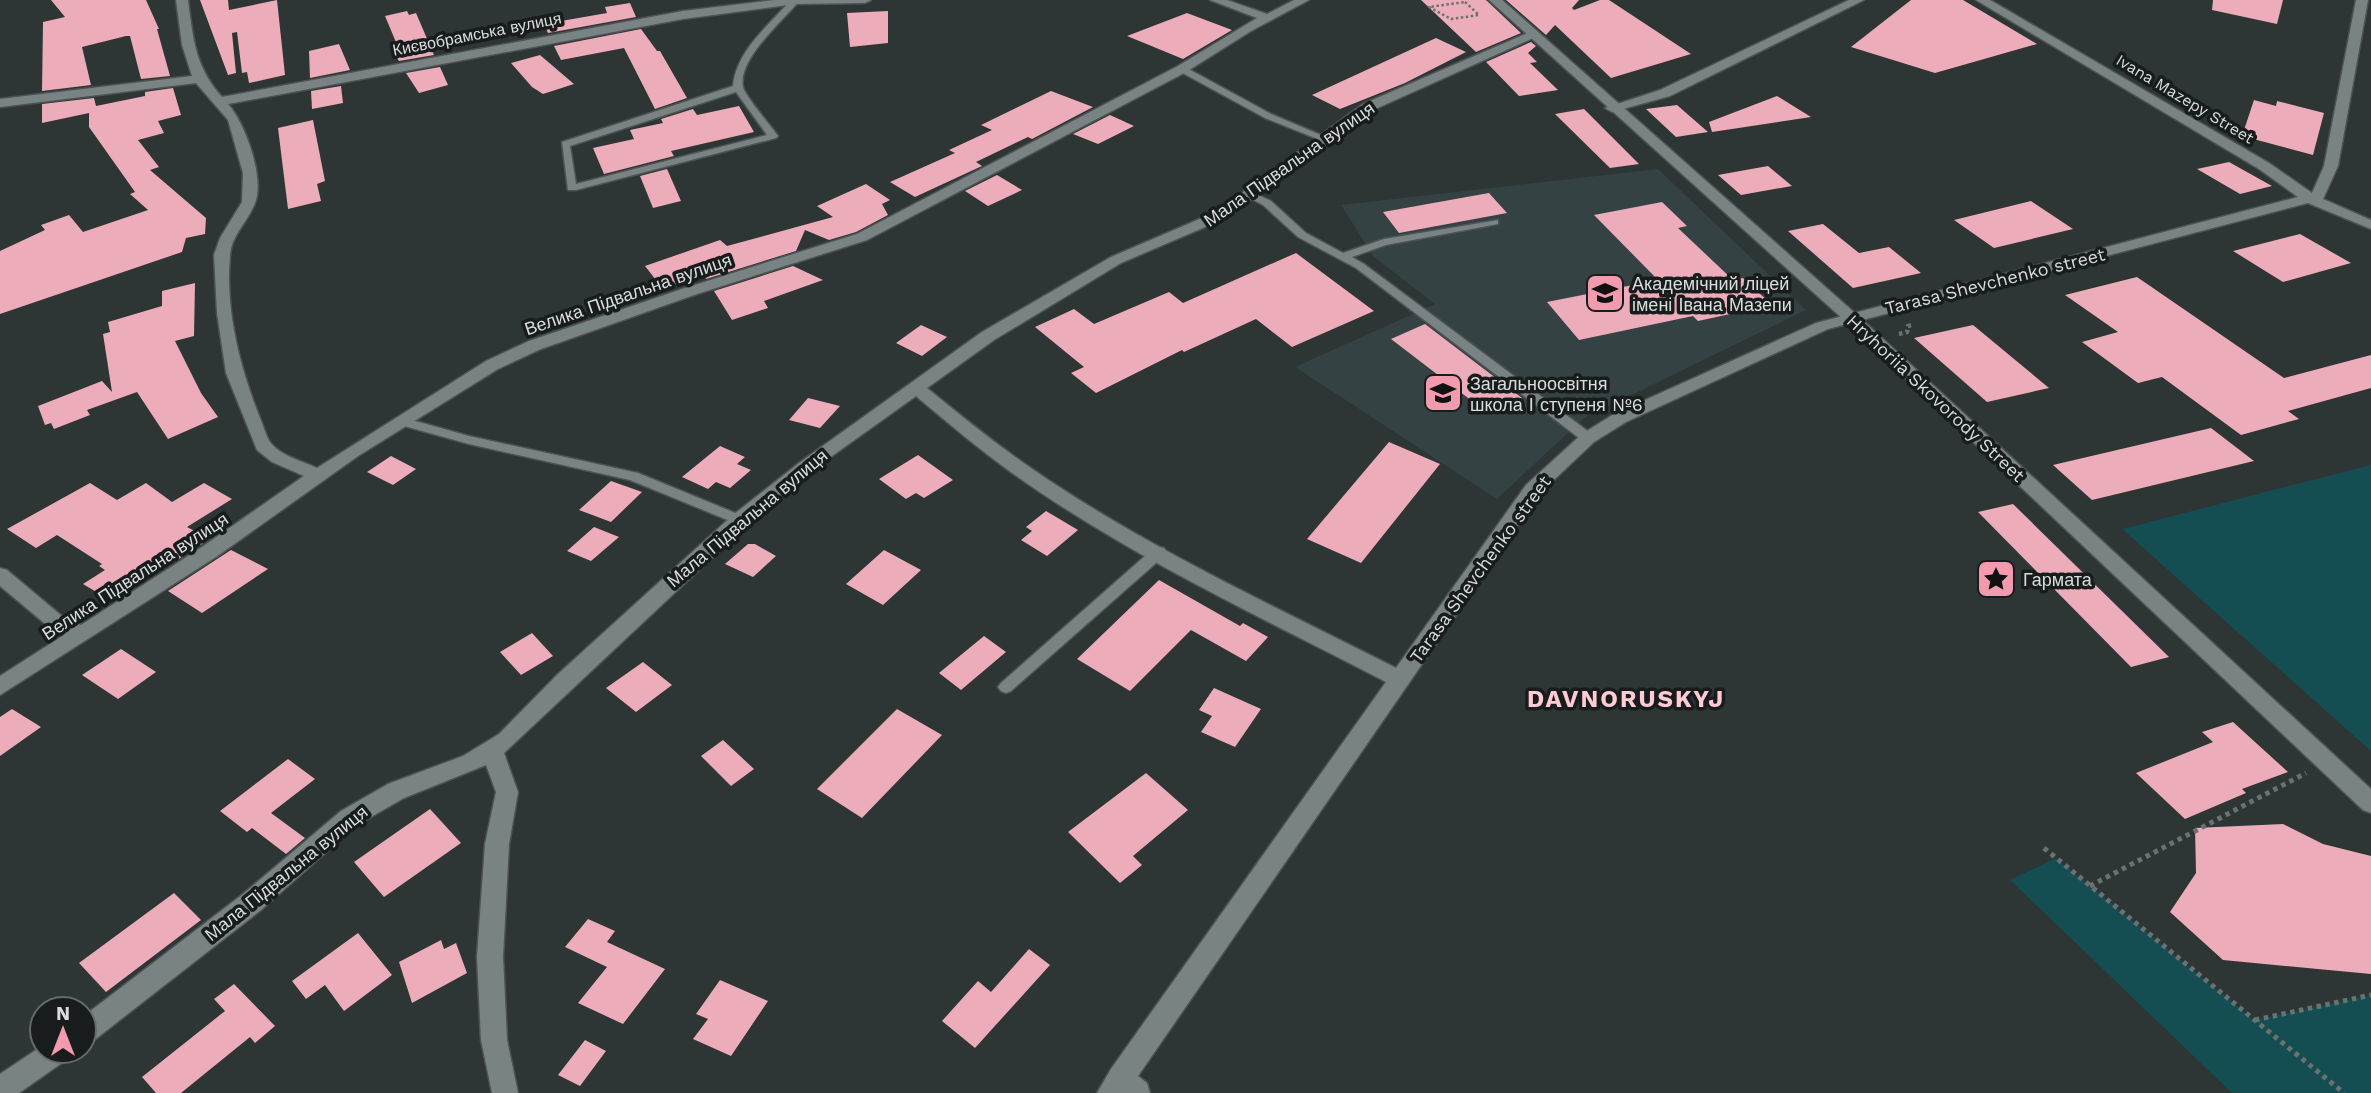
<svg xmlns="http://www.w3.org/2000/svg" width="2371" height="1093" viewBox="0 0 2371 1093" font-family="'Work Sans',sans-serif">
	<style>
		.built { fill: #344243 }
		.green { fill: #144e52 }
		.building { fill: #edacba }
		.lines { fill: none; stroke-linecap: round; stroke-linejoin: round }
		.service-casing { stroke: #4d5253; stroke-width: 3 }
		.minor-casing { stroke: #4d5253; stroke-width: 3 }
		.tertiary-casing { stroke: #4d5253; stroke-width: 3 }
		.path-far2 { stroke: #6a7171; stroke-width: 2.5; stroke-dasharray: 2.5 2.5; stroke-linecap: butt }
		.path-far1 { stroke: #6a7171; stroke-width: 4.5; stroke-dasharray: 3.5 3.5; stroke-linecap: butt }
		.path { stroke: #6a7171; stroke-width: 5; stroke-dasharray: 4.5 4.5; stroke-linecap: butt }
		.service { fill: #7a8383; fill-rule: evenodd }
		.minor { fill: #7a8383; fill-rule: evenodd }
		.tertiary { fill: #7a8383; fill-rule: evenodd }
		.labels { text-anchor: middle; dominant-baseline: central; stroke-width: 7; stroke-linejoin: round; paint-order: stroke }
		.far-street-label { font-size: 16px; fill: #d9ddde; stroke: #181c1c }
		.street-label { font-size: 18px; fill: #d9ddde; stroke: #181c1c }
		.poi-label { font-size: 18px; fill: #d9ddde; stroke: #181c1c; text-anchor: start }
		.district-label { font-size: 24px; font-weight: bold; letter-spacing: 2px; fill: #fecad4; stroke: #181c1c }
	</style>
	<rect width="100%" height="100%" fill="#2d3535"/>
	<path class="built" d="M1658,169L1806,310L1584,418L1497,499L1295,367L1435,304L1374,257L1341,205Z"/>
	<g class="green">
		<path d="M2371,465V751L2122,529Z"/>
		<path d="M2056,858L2254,1020L2371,995V1093H2232L2010,880Z"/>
	</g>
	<g class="building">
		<path d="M51,0H146L159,29H157L170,76L141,79L130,36H126L82,47L91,85L42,91L43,22L65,17Z"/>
		<path d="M200,0H228L229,10L277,0L285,75L249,83L247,72L242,73L237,32L232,33L236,73L228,75Z"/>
		<path d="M1421,0H1486L1521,33L1476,52Z"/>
		<path d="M1506,0H1579L1572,8L1574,10L1600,0H1609L1691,54L1611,78L1555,25L1546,35Z"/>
		<path d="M1911,0H1963L2037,44L1935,73L1851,47Z"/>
		<path d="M2213,0H2283L2277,24L2212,10Z"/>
		<path d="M630,3L636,17L548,33L544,24L607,13L605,7Z"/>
		<path d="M407,11L409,15L416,13L434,55L399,61L391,49L398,47L385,16Z"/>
		<path d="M888,11V43L850,47L847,13Z"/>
		<path d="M1187,13L1232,30L1183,59L1127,36Z"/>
		<path d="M641,29L657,51H660L687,98L655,109L624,48L561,60L554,46Z"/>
		<path d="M1436,38L1466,52L1405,83L1340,109L1312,95Z"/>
		<path d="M1531,42L1536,46L1528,53L1537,62L1530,63L1558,90L1519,96L1486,62Z"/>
		<path d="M339,44L350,70L310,78L309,51Z"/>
		<path d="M540,55L574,84L543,94L532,87L511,63Z"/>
		<path d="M440,67L448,85L419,93L406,73Z"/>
		<path d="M341,86L343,103L312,109L311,91Z"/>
		<path d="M173,88L181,115L158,121L164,133L138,140L159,167L150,170L206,218L205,234L186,238L182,252L0,314V251L45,230L41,225L69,215L83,232L148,210L130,194L135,192L89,127V113L42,123V104L94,98L96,106L145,96V92Z"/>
		<path d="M1051,91L1093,107L1032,139L1028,137L976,162L982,166L915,197L890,182L955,153L949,150L992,130L981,125Z"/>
		<path d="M1777,96L1811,117L1712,132L1709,122Z"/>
		<path d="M2254,100L2276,106L2277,101L2324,113L2313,155L2242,136Z"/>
		<path d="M1677,105L1708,132L1676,137L1646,109Z"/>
		<path d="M739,106L754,132L671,151L674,156L604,174L593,148L634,139L630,130L663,123L661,119L693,109L697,115Z"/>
		<path d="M1584,109L1639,164L1610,168L1555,114Z"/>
		<path d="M1110,115L1134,126L1098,144L1073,134Z"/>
		<path d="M313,120L325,181L317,184L321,201L288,209L278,128Z"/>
		<path d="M2229,162L2272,186L2240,194L2197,169Z"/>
		<path d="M1768,166L1792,186L1741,195L1718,175Z"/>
		<path d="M667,169L681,201L653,208L640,176Z"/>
		<path d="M997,175L1022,190L988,206L965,191Z"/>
		<path d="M866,184L890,200L882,204L888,215L856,232L829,240L805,230L796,251L706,279L704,274L663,289L645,266L720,240L727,246L833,217L817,206Z"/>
		<path d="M1489,193L1507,213L1399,233L1383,212Z"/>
		<path d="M2031,201L2073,229L1994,248L1954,220Z"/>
		<path d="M1662,202L1687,226L1678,228L1733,280L1743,278L1772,305L1698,321L1693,316L1579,340L1547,302L1658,280L1594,215Z"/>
		<path d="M1823,224L1859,253L1889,247L1921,273L1853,288L1788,231Z"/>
		<path d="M2300,234L2351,263L2283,282L2233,251Z"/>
		<path d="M1296,253L1374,311L1292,347L1256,319L1184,352L1182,350L1096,393L1071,373L1084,367L1035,327L1074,309L1094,324L1169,292L1183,303Z"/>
		<path d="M793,266L823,280L764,301L768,308L732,320L714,291Z"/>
		<path d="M2137,277L2284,378L2371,355V388L2288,411L2299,419L2241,435L2162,377L2138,383L2082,342L2118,332L2065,295Z"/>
		<path d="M195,283L194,336L175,341L201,393L218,417L168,439L137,392L87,410L90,415L54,429L51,423L45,425L38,406L102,381L112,392L103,334L110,332L108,322L162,306V291Z"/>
		<path d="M1425,324L1522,398L1489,414L1391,339Z"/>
		<path d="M921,325L947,337L922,356L896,343Z"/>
		<path d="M1973,325L2049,388L1987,402L1914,338Z"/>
		<path d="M808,398L840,406L820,428L789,420Z"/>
		<path d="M2211,428L2254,461L2092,500L2053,465Z"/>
		<path d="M1389,442L1440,464L1361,563L1307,539Z"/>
		<path d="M720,446L745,457L737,464L751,470L730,488L716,482L708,489L682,477Z"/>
		<path d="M918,455L953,480L924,498L916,493L906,499L879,479Z"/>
		<path d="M391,456L416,469L393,485L367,472Z"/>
		<path d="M611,481L642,492L611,522L579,510Z"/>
		<path d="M90,483L117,500L146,483L172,502L204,483L232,499L187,527L210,539L149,578L144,575L108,599L83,584L105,570L99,566L102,564L57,535L36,548L7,529Z"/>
		<path d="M2013,504L2169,657L2131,667L1978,512Z"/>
		<path d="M1046,511L1078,530L1047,556L1021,540L1032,531L1026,527Z"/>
		<path d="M594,527L619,537L591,561L567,551Z"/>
		<path d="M748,544H755L776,556L753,577L725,564Z"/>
		<path d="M231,550L268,569L202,613L168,591Z"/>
		<path d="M884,550L921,570L883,605L846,584Z"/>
		<path d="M1159,580L1240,626L1243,623L1268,637L1246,661L1191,630L1130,691L1077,659Z"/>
		<path d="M532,633L553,656L521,675L500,652Z"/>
		<path d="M984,636L1006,652L961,690L939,673Z"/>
		<path d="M121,649L156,672L118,699L82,675Z"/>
		<path d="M643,662L672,685L636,712L606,688Z"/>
		<path d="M1214,688L1261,709L1235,747L1201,732L1212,716L1199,710Z"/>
		<path d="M12,709L41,727L0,756V717Z"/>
		<path d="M897,709L942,735L862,818L817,789Z"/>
		<path d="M2233,722L2288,772L2242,789L2246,793L2185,819L2136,773L2213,742L2202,732Z"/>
		<path d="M723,740L754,769L731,786L701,756Z"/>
		<path d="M288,759L315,779L271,813L305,838L286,854L252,828L247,832L220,811Z"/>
		<path d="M1146,773L1188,810L1133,856L1142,865L1120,883L1068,832Z"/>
		<path d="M430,809L461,843L384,897L354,862Z"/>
		<path d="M2283,824L2323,844L2371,856V974L2223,960L2170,912L2196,873L2195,828Z"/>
		<path d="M174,893L201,920L106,992L79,963Z"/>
		<path d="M588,919L615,931L607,942L665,969L623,1024L578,1003L607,967L565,947Z"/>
		<path d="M358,933L392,975L344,1011L325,985L306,999L292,981Z"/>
		<path d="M441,940L444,949L456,943L467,973L412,1003L399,962Z"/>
		<path d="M1029,949L1050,965L975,1048L942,1021L978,981L991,992Z"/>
		<path d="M720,980L768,1001L731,1056L693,1039L708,1019L696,1014Z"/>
		<path d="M234,984L275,1026L255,1043L250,1037L181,1093H156L142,1077L225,1011L214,999Z"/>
		<path d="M585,1040L606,1051L580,1086L558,1075Z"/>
	</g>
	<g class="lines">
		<defs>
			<g id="service">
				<path d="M791,0L799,1C784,20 737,59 743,87C745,96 771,126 778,136L776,138L576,190H568L562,142L733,86C736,51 769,25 791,0ZM736,92L767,135L576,184L570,146Z"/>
				<path d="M1179,67H1185L1271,114L1328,138L1320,140L1265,118L1179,71Z"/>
				<path d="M1250,191L1271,201L1306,233L1343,253L1384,239L1498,220V224L1386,245L1352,257L1364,264L1593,435L1594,438L1593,441H1583L1356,268L1298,237L1263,205L1246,196L1245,194Z"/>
				<path d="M401,417L469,436L638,473L745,517L747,520L745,523H735L630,480L469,444L397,424L395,421L397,418Z"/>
				<path d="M1159,547L1164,548L1166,552L1164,556L1011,691L1006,693L1001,691L998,687L1001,683L1154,548Z"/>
			</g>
			<g id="minor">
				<path d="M176,0H188C193,39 195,67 222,97L683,11L775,0H871L865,3L795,4L683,19L228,104C245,123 265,178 255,203C248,222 231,235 230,256C225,310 240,368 260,418C263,425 266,436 270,442C280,456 303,461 317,468L486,361L529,341L685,288L857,234L1178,66L1257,18L1210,0H1227L1267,14L1294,0H1309L1251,31L1186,72L867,240L697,294L541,349L498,369L358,456L216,557L0,695V676L64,635L49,627L0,586V568L7,570L63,617L81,625L202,547L304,476L272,462L257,450L226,373L217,313L214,255L220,238L242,202L243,173L228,120L196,83L0,107V99L192,76L182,45Z"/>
				<path d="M1849,0H1864L1670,96L1612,112L1605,108L1660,90Z"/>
				<path d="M1976,0H1990L2269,163L2312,193L2324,166L2356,0H2368L2338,166L2323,199L2371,220V229L2308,203L1828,329L1626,422L1594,442L1540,493L1138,1076L1147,1083L1150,1093H1097L1111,1069L1386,682C1261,617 1131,557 1015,475C981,451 948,423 916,396L811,471L747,525L504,753L518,792L509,844L503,957L507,1040L518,1093H492L481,1040L477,957L485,844L496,792L486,765L404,798L357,825L261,910L93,1041L84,1045V1016L243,894L341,811L388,784L463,756L499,734L558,674L733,515L799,463L982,332L1111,257L1216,212L1363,104L1530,32L1540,35L1373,110L1226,218L1121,263L994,340L927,388C960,415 993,442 1028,466C1143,546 1272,605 1396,668L1526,485L1582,434L1614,414L1816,323L2298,197L2259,169Z"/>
				<path d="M42,1046V1051H70L66,1060L19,1093H0V1074Z"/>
			</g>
			<path id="tertiary" d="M1489,0H1502L1856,314L2371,789V813L2363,810L1844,320Z"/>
		</defs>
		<use href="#service" class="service-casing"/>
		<use href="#minor" class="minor-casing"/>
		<use href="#tertiary" class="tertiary-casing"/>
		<path class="path-far2" d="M1465,2L1479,15L1451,19L1429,7Z"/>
		<path class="path-far1" d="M1899,334L1907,332L1908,326L1913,325"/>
		<g class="path">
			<path d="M2044,848L2344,1093"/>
			<path d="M2090,886L2306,773"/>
			<path d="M2255,1020L2371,995"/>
		</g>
		<use href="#service" class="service"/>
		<use href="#minor" class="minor"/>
		<use href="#tertiary" class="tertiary"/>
	</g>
	<defs>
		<symbol id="school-square" viewBox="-11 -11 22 22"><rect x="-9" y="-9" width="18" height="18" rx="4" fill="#f29aae" stroke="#181c1c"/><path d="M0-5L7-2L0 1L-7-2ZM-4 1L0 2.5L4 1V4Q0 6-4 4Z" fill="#111"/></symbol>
		<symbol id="sight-square" viewBox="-11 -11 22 22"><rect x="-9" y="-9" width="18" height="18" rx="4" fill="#f29aae" stroke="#181c1c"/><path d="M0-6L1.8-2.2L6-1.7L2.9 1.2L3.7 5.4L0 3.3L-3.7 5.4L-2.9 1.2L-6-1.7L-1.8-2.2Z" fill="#111"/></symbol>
	</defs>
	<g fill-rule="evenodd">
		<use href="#school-square" x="1583" y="271" width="44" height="44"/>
		<use href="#school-square" x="1421" y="371" width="44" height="44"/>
		<use href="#sight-square" x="1974" y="557" width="44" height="44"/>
	</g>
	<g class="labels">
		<g class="far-street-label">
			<text transform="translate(477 34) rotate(-11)">Києвобрамська вулиця</text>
			<text transform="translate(2185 99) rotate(31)">Ivana Mazepy Street</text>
		</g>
		<g class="street-label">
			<text transform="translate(1289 164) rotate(-35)">Мала Підвальна вулиця</text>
			<text transform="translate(1995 281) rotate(-14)">Tarasa Shevchenko street</text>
			<text transform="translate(628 294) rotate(-19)">Велика Підвальна вулиця</text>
			<text transform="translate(1936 398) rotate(43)">Hryhoriia Skovorody Street</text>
			<text transform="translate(747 518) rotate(-40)">Мала Підвальна вулиця</text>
			<text transform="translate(1480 569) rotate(-54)">Tarasa Shevchenko street</text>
			<text transform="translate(135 576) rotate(-33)">Велика Підвальна вулиця</text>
			<text transform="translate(286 873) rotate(-39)">Мала Підвальна вулиця</text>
		</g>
		<g class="poi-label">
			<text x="1632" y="283">Академічний ліцей<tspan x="1632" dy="21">імені Івана Мазепи</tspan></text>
			<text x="1470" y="383">Загальноосвітня<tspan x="1470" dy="21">школа І ступеня №6</tspan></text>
			<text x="2023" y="579">Гармата</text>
		</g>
		<g class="district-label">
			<text x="1626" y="699">DAVNORUSKYJ</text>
		</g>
	</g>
	<g transform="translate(63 1030)"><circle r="33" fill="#181c1c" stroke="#65696a" stroke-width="2"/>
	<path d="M0-5L12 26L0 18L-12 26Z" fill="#f29aae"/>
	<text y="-10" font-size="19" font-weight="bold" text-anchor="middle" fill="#d9ddde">N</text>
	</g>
</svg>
